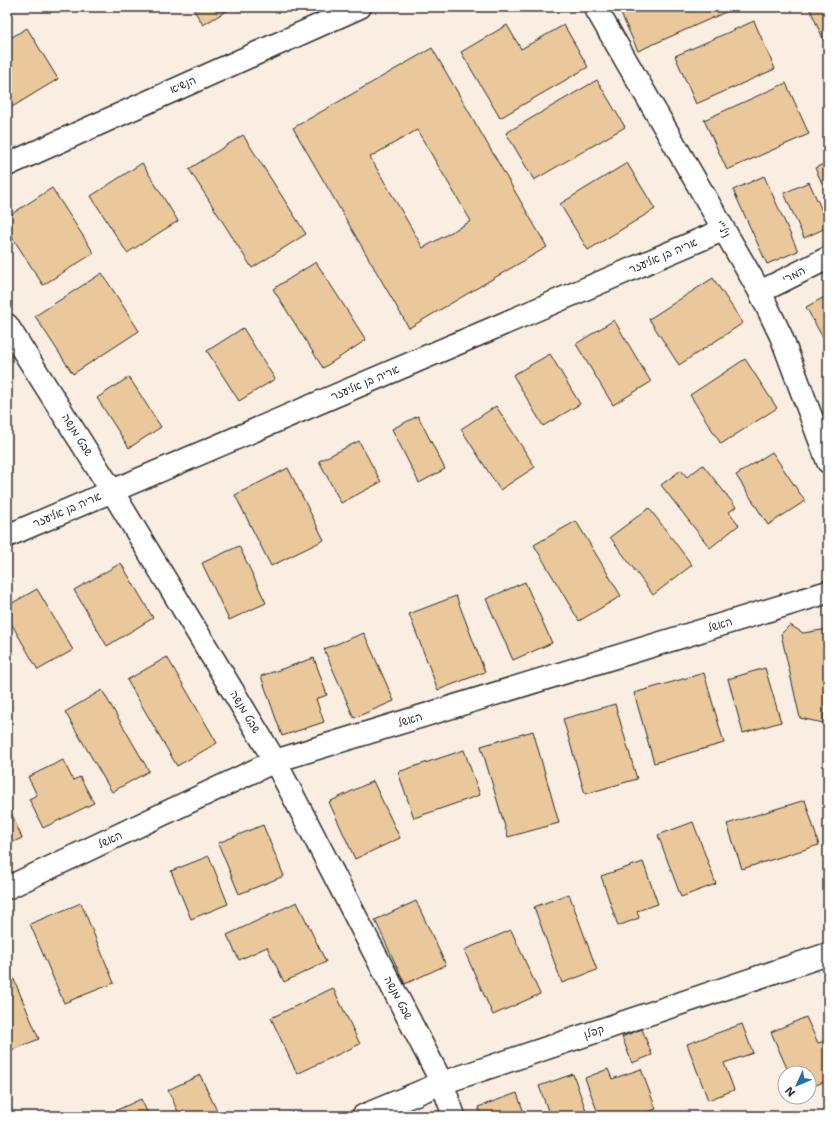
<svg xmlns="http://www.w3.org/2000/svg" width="835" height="1123" viewBox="0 0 835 1123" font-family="'Shantell Sans','Playpen Sans Hebrew',sans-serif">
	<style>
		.building { fill: #eac89c; stroke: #2b2b2b; fill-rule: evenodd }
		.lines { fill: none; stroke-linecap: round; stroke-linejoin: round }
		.street-casing { stroke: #2b2b2b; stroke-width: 25 }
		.secondary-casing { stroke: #2b2b2b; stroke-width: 25 }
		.street { stroke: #fff; stroke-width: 22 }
		.secondary { stroke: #fff; stroke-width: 22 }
		.labels { text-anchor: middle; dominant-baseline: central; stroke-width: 4; stroke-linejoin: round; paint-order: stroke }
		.street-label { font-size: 11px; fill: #2b2b2b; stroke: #fff }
	</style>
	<rect width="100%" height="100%" fill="#f9eee1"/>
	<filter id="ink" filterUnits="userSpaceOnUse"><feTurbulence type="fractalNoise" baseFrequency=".025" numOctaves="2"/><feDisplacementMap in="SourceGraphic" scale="8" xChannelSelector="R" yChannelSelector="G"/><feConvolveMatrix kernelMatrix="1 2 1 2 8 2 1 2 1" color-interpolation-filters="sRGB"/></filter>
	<g filter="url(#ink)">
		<g class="building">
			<path d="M192,7H233L203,25Z"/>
			<path d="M618,7H737L638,51Z"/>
			<path d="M809,7H828V42L825,43Z"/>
			<path d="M754,21L775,69L696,104L675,56Z"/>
			<path d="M507,25L521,49L564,25L588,67L500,118L461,52Z"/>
			<path d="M27,28L58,79L7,110V40Z"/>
			<path d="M432,48L547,247L409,328L293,128ZM417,130L471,221L423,248L370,157Z"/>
			<path d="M597,80L625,127L534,180L506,133Z"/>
			<path d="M786,83L809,134L727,170L704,120Z"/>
			<path d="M243,135L306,234L252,268L189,169Z"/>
			<path d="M828,162V196L815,168Z"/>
			<path d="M142,163L178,221L127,253L91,196Z"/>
			<path d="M627,163L655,209L588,250L560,204Z"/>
			<path d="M764,176L798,251L767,264L733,190Z"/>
			<path d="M809,182L828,224V227L804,238L784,193Z"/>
			<path d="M52,188L94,253L43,285L7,229V217Z"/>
			<path d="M316,262L366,340L323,368L273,289Z"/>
			<path d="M102,273L139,331L73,374L35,316Z"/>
			<path d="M713,278L743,323L679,365L649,319Z"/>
			<path d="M828,295V347L806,307Z"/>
			<path d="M614,320L651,382L613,405L576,344Z"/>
			<path d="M243,328L275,379L239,401L207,351Z"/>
			<path d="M550,354L580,404L543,426L513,375Z"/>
			<path d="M745,359L777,408L721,444L690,395Z"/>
			<path d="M129,377L161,427L129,448L97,398Z"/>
			<path d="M496,406L535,467L500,490L461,429Z"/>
			<path d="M418,416L445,469L419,483L392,429Z"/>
			<path d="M359,441L381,482L341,503L319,461Z"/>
			<path d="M772,452L805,501L768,525L736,475Z"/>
			<path d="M703,465L736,507L729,512L739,525L710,548L661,485L681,470L687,477Z"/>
			<path d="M288,468L324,540L271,566L235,495Z"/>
			<path d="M649,508L692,565L653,595L610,537Z"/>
			<path d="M576,521L621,596L579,621L534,545Z"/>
			<path d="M239,546L266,603L229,620L202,563Z"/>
			<path d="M121,563L153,618L107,646L74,590Z"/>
			<path d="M525,582L552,643L513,660L486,599Z"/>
			<path d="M37,589L73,650L38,670L7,616V606Z"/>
			<path d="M456,596L485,672L438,690L409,614Z"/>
			<path d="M790,625L803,633L828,629V708L824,709L823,723L800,718L781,634Z"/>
			<path d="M364,633L394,701L354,718L324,649Z"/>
			<path d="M167,657L217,743L177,766L127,680Z"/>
			<path d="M314,658L327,695L316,699L324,722L282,736L261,676Z"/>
			<path d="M765,668L781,722L743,733L728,679Z"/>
			<path d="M704,673L724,743L654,763L634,693Z"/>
			<path d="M102,690L149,771L112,792L65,712Z"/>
			<path d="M615,704L637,779L585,794L563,719Z"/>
			<path d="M533,731L559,823L508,837L481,746Z"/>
			<path d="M464,750L480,795L414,818L398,772Z"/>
			<path d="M63,760L73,780L80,777L94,803L43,828L29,799L37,795L28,777Z"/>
			<path d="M373,781L400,838L355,859L329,802Z"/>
			<path d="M805,800L819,845L742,869L727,824Z"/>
			<path d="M7,803L22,838L7,845Z"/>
			<path d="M693,822L716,884L681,897L658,835Z"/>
			<path d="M263,825L284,876L239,894L218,843Z"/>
			<path d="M209,856L228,904L191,919L171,871Z"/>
			<path d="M643,862L658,904L637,911L639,918L618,926L601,876Z"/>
			<path d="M569,894L597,970L562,983L534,907Z"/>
			<path d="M416,901L446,965L405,984L375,920Z"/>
			<path d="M297,902L326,962L284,982L267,947L239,960L227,935Z"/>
			<path d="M81,903L114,983L64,1003L30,924Z"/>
			<path d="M511,930L540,994L493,1015L464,950Z"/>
			<path d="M7,963L39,1039L7,1052Z"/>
			<path d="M828,974V990L824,975Z"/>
			<path d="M333,988L360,1044L297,1074L271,1018Z"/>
			<path d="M806,1017L818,1043L828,1040V1080L809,1088V1073H789L771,1032Z"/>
			<path d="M742,1024L753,1053L724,1063L734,1090L708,1100L687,1044Z"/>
			<path d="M642,1029L652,1055L632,1063L622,1037Z"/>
			<path d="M608,1069L612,1079L641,1069L656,1109L637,1116H599L585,1078Z"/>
			<path d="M573,1074L588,1116H550L539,1086Z"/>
			<path d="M200,1075L217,1111L206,1116H180L168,1090Z"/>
			<path d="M517,1093L525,1116H481L478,1107Z"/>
			<path d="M141,1099L149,1116H104Z"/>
		</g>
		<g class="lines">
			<defs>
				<g id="street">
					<path d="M595,7L760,292L781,336L828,462"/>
					<path d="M760,292L828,258"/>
					<path d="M7,325L112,491L275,761L442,1083L454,1116"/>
					<path d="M7,536L723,230"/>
					<path d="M7,888L275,761L828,592"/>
					<path d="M363,1116L442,1083L828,954"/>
				</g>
				<path id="secondary" d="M7,165L360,7"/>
			</defs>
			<use href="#street" class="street-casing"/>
			<use href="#secondary" class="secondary-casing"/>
			<use href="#street" class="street"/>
			<use href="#secondary" class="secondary"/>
		</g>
	</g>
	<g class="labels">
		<g class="street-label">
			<text transform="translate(183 85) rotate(-24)">הנשיא</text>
			<text transform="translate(723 229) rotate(60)">ניל"י</text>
			<text transform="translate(663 256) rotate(-23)">אריה בן אליעזר</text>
			<text transform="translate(794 275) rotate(-26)">המרי</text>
			<text transform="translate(365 383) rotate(-23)">אריה בן אליעזר</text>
			<text transform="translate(77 435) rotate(58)">שבט מנשה</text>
			<text transform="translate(67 510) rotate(-23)">אריה בן אליעזר</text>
			<text transform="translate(720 625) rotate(-17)">האשל</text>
			<text transform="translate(245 712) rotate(59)">שבט מנשה</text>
			<text transform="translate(410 720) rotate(-17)">האשל</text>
			<text transform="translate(110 840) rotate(-25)">האשל</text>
			<text transform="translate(398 998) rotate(62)">שבט מנשה</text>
			<text transform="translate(594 1032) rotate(-18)">קפלן</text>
		</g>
	</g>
	<rect width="835" height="1123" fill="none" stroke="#fff" stroke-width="24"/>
	<rect x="12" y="12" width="811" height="1099" fill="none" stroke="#2b2b2b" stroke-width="1.5" filter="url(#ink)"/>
	<g transform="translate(797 1085) rotate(226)"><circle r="19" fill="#ffffff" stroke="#aaaaaa"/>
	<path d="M0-3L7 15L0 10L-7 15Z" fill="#1f6fb2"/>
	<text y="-6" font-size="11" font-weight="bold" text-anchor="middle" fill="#2b2b2b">N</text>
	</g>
</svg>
